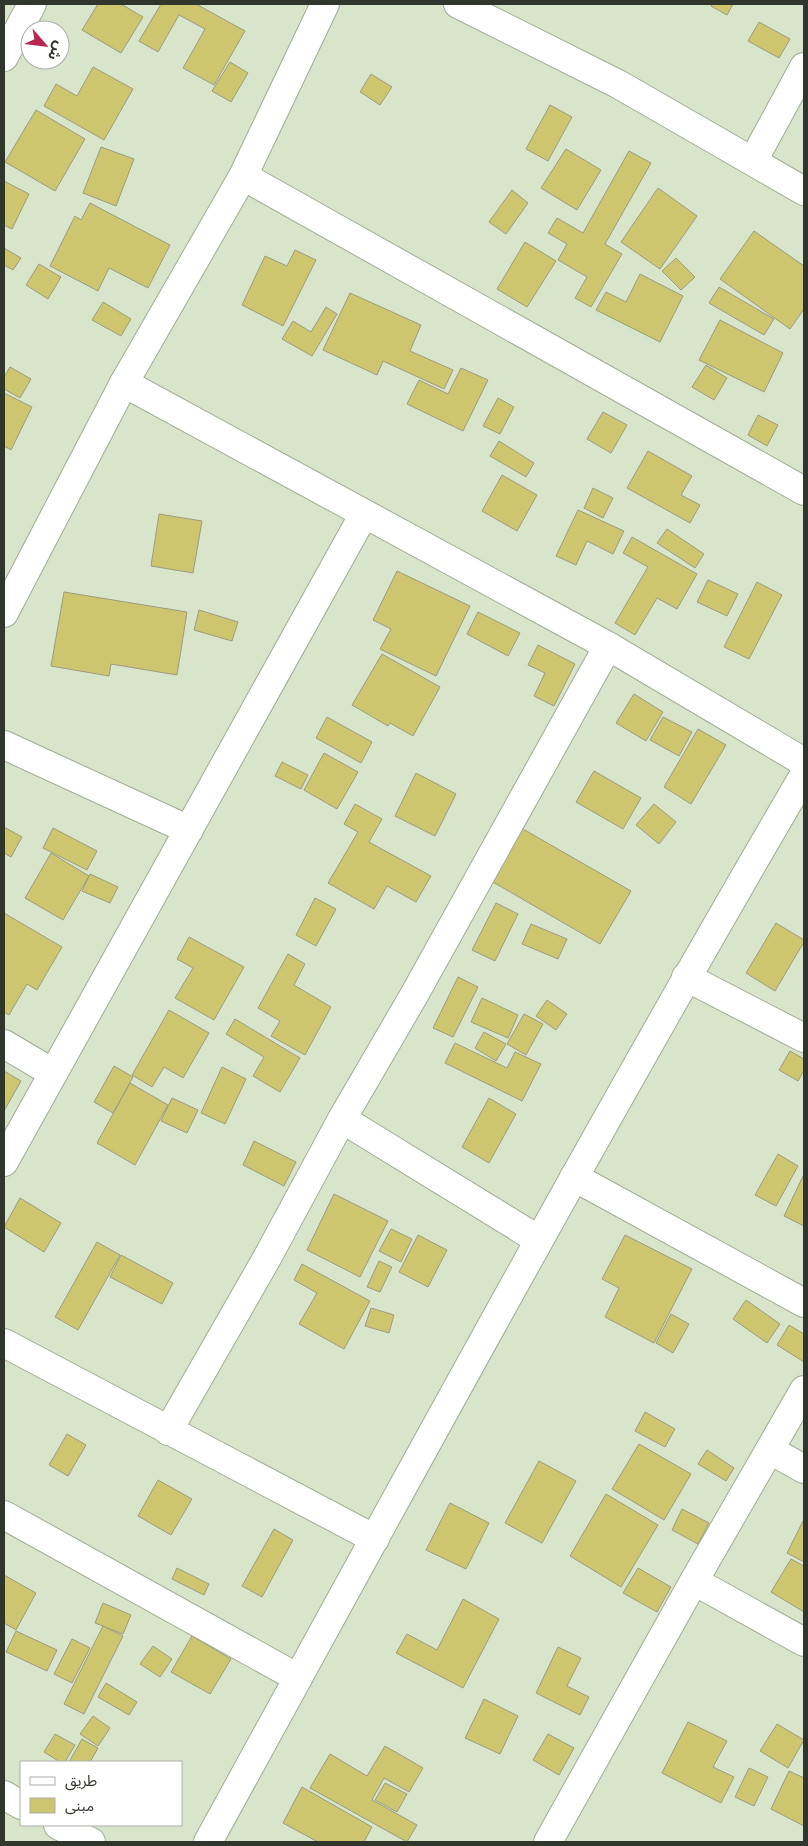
<svg xmlns="http://www.w3.org/2000/svg" width="808" height="1846" viewBox="0 0 808 1846" font-family="'Public Sans','Noto Sans Arabic',sans-serif">
	<style>
		.building { fill: #cdc66f; stroke: #9c9b80 }
		.lines { fill: none; stroke-linecap: round; stroke-linejoin: round }
		.minor-casing { stroke: #9fab92; stroke-width: 30 }
		.tertiary-casing { stroke: #9fab92; stroke-width: 30 }
		.minor { stroke: #fff; stroke-width: 28 }
		.tertiary { stroke: #fff; stroke-width: 28 }
	</style>
	<rect width="100%" height="100%" fill="#d9e5cb"/>
	<g class="building">
		<path d="M98,4H121L143,17L121,53L82,30Z"/>
		<path d="M161,4H196L245,31L214,85L183,68L205,29L179,15L158,52L139,41Z"/>
		<path d="M712,4H733L727,15L711,6Z"/>
		<path d="M759,22L790,39L779,58L748,41Z"/>
		<path d="M230,62L248,73L231,102L212,91Z"/>
		<path d="M93,67L133,89L104,140L44,106L56,84L77,96Z"/>
		<path d="M371,74L392,87L380,105L360,92Z"/>
		<path d="M550,105L572,117L548,161L526,149Z"/>
		<path d="M36,110L85,139L55,191L5,162Z"/>
		<path d="M101,147L134,159L116,206L83,193Z"/>
		<path d="M566,149L601,170L577,210L541,188Z"/>
		<path d="M629,151L651,163L605,244L622,254L591,307L575,298L587,277L558,260L567,244L548,233L557,218L583,233Z"/>
		<path d="M4,181L29,194L12,229L4,225Z"/>
		<path d="M658,188L697,216L660,269L621,242Z"/>
		<path d="M512,190L528,203L506,234L489,222Z"/>
		<path d="M90,203L170,245L148,288L109,268L98,291L50,266L75,216L81,220Z"/>
		<path d="M754,231L804,266V309L790,329L720,279Z"/>
		<path d="M525,242L556,261L527,307L497,289Z"/>
		<path d="M4,248L21,258L13,270L4,265Z"/>
		<path d="M295,250L316,260L283,326L242,305L265,256L287,266Z"/>
		<path d="M676,258L695,277L681,290L662,271Z"/>
		<path d="M39,264L61,277L48,299L26,285Z"/>
		<path d="M640,274L683,296L660,342L596,310L606,292L626,302Z"/>
		<path d="M719,287L774,319L764,335L709,303Z"/>
		<path d="M350,293L421,325L410,351L453,370L444,389L383,361L377,375L323,350Z"/>
		<path d="M103,302L131,319L121,336L92,320Z"/>
		<path d="M326,307L337,314L312,356L282,339L293,321L311,332Z"/>
		<path d="M720,320L783,353L764,392L699,360Z"/>
		<path d="M706,365L727,378L714,400L692,387Z"/>
		<path d="M10,367L31,379L20,398L4,389V377Z"/>
		<path d="M461,368L488,380L463,431L407,404L419,380L448,394Z"/>
		<path d="M4,393L32,407L11,450L4,446Z"/>
		<path d="M498,398L514,407L500,434L483,426Z"/>
		<path d="M603,412L627,425L611,453L587,439Z"/>
		<path d="M758,415L778,425L767,446L748,435Z"/>
		<path d="M499,441L534,463L526,477L490,456Z"/>
		<path d="M648,451L692,476L681,495L700,505L690,523L627,488Z"/>
		<path d="M502,475L537,495L517,531L482,511Z"/>
		<path d="M593,488L613,498L603,518L584,508Z"/>
		<path d="M578,510L624,531L613,554L587,541L576,565L556,556Z"/>
		<path d="M159,514L202,521L193,573L151,566Z"/>
		<path d="M667,529L704,554L695,568L657,543Z"/>
		<path d="M632,537L697,574L677,609L657,598L635,635L615,623L648,567L623,553Z"/>
		<path d="M397,571L470,606L436,676L380,649L391,629L373,620Z"/>
		<path d="M708,580L738,594L727,616L697,602Z"/>
		<path d="M757,582L782,595L749,659L724,647Z"/>
		<path d="M64,592L187,612L177,675L111,664L109,676L51,666Z"/>
		<path d="M199,610L238,622L232,641L194,630Z"/>
		<path d="M478,612L520,633L508,656L467,634Z"/>
		<path d="M538,645L575,664L554,706L534,696L545,673L528,665Z"/>
		<path d="M382,654L440,687L413,736L390,723L388,726L352,705Z"/>
		<path d="M634,694L663,712L646,741L616,723Z"/>
		<path d="M327,717L372,742L361,763L316,738Z"/>
		<path d="M663,717L692,732L679,756L650,740Z"/>
		<path d="M698,729L726,745L691,804L664,787Z"/>
		<path d="M324,753L358,772L337,809L304,790Z"/>
		<path d="M282,762L308,775L301,789L275,776Z"/>
		<path d="M594,771L641,798L623,829L576,802Z"/>
		<path d="M416,773L456,794L435,836L395,816Z"/>
		<path d="M355,804L382,819L369,842L431,876L416,902L387,886L374,909L328,883L358,832L344,824Z"/>
		<path d="M654,804L676,822L659,844L636,825Z"/>
		<path d="M516,825L631,891L600,944L486,878Z"/>
		<path d="M4,827L22,837L11,857L4,853Z"/>
		<path d="M53,828L97,851L87,870L43,848Z"/>
		<path d="M51,853L89,876L63,920L25,898Z"/>
		<path d="M90,874L118,887L110,903L82,891Z"/>
		<path d="M315,898L336,909L316,946L296,935Z"/>
		<path d="M496,903L518,914L495,961L472,950Z"/>
		<path d="M4,913L62,947L37,990L27,984L9,1015L4,1012Z"/>
		<path d="M776,923L804,940V942L775,991L746,973Z"/>
		<path d="M531,924L567,939L558,959L522,944Z"/>
		<path d="M189,937L244,967L214,1020L175,998L193,968L177,959Z"/>
		<path d="M288,954L305,964L294,985L331,1007L305,1055L271,1036L280,1021L258,1008Z"/>
		<path d="M458,977L478,987L453,1037L433,1028Z"/>
		<path d="M482,998L518,1015L508,1038L471,1022Z"/>
		<path d="M547,1000L567,1014L556,1030L536,1016Z"/>
		<path d="M169,1010L209,1033L183,1078L164,1067L152,1087L132,1075Z"/>
		<path d="M524,1014L543,1024L526,1055L507,1044Z"/>
		<path d="M235,1019L300,1058L280,1092L253,1076L264,1057L226,1034Z"/>
		<path d="M484,1032L506,1044L496,1061L475,1048Z"/>
		<path d="M455,1043L507,1068L515,1052L541,1064L522,1101L445,1063Z"/>
		<path d="M790,1051L804,1059V1070L798,1081L779,1070Z"/>
		<path d="M114,1066L133,1077L113,1113L94,1102Z"/>
		<path d="M222,1067L246,1079L225,1124L201,1113Z"/>
		<path d="M4,1071L21,1081L4,1111Z"/>
		<path d="M130,1083L168,1105L135,1165L97,1143Z"/>
		<path d="M172,1098L198,1110L187,1133L161,1121Z"/>
		<path d="M489,1098L516,1114L489,1163L462,1147Z"/>
		<path d="M254,1141L296,1162L284,1186L243,1165Z"/>
		<path d="M778,1154L798,1166L776,1206L755,1195Z"/>
		<path d="M804,1174V1226L784,1216Z"/>
		<path d="M334,1194L388,1221L360,1277L307,1250Z"/>
		<path d="M20,1198L61,1223L44,1252L4,1227Z"/>
		<path d="M391,1229L412,1239L401,1262L379,1251Z"/>
		<path d="M418,1235L447,1250L428,1287L399,1272Z"/>
		<path d="M625,1235L692,1269L654,1343L605,1317L619,1288L602,1279Z"/>
		<path d="M97,1242L120,1255L78,1330L55,1317Z"/>
		<path d="M121,1255L173,1283L162,1304L110,1277Z"/>
		<path d="M379,1261L392,1267L380,1292L367,1287Z"/>
		<path d="M302,1264L370,1301L344,1349L299,1324L317,1293L294,1280Z"/>
		<path d="M746,1300L780,1324L767,1343L733,1319Z"/>
		<path d="M371,1308L394,1315L389,1333L365,1326Z"/>
		<path d="M671,1314L689,1324L673,1353L656,1343Z"/>
		<path d="M789,1325L804,1334V1362L777,1345Z"/>
		<path d="M645,1412L675,1429L665,1447L635,1431Z"/>
		<path d="M67,1434L86,1445L68,1476L49,1465Z"/>
		<path d="M639,1444L691,1474L664,1520L612,1489Z"/>
		<path d="M707,1450L734,1468L726,1481L698,1464Z"/>
		<path d="M539,1461L576,1481L542,1543L505,1523Z"/>
		<path d="M158,1480L192,1499L171,1535L138,1516Z"/>
		<path d="M606,1494L658,1525L621,1587L570,1556Z"/>
		<path d="M450,1503L489,1523L466,1569L426,1550Z"/>
		<path d="M682,1509L709,1523L698,1544L672,1530Z"/>
		<path d="M804,1519V1562L787,1553Z"/>
		<path d="M274,1529L293,1540L262,1597L242,1586Z"/>
		<path d="M791,1559L804,1566V1612L771,1592Z"/>
		<path d="M177,1568L209,1584L204,1595L172,1579Z"/>
		<path d="M638,1568L671,1587L657,1612L623,1593Z"/>
		<path d="M4,1575L36,1593L16,1630L4,1623Z"/>
		<path d="M463,1599L499,1619L463,1688L396,1653L407,1634L437,1650Z"/>
		<path d="M103,1603L131,1615L123,1634L95,1623Z"/>
		<path d="M103,1626L123,1636L84,1714L64,1704Z"/>
		<path d="M16,1631L57,1650L47,1671L6,1652Z"/>
		<path d="M192,1636L231,1659L210,1694L171,1672Z"/>
		<path d="M72,1639L90,1648L72,1683L54,1674Z"/>
		<path d="M153,1646L172,1659L160,1677L140,1664Z"/>
		<path d="M558,1647L581,1658L567,1686L589,1697L580,1715L536,1693Z"/>
		<path d="M106,1683L137,1702L129,1715L98,1697Z"/>
		<path d="M484,1699L518,1716L500,1754L465,1738Z"/>
		<path d="M93,1716L110,1728L98,1746L80,1734Z"/>
		<path d="M688,1722L727,1741L713,1767L734,1777L721,1803L662,1773Z"/>
		<path d="M777,1724L804,1740L788,1768L760,1751Z"/>
		<path d="M55,1734L75,1745L65,1762H60L44,1752Z"/>
		<path d="M548,1734L574,1748L559,1775L533,1760Z"/>
		<path d="M82,1739L98,1748L90,1762H69Z"/>
		<path d="M385,1746L423,1768L409,1792L384,1778L372,1800L417,1825L407,1842L310,1788L330,1754L367,1776Z"/>
		<path d="M749,1768L768,1777L754,1806L735,1797Z"/>
		<path d="M789,1771L804,1778V1826L771,1809Z"/>
		<path d="M385,1783L407,1794L397,1812L375,1800Z"/>
		<path d="M302,1787L372,1827L364,1842H318L283,1823Z"/>
	</g>
	<g class="lines">
		<defs>
			<g id="minor">
				<path d="M458,4L618,84L804,191"/>
				<path d="M4,57L32,4"/>
				<path d="M753,161L804,67"/>
				<path d="M243,176L804,491"/>
				<path d="M124,383L608,646L804,762"/>
				<path d="M4,613L124,383L243,176L325,4"/>
				<path d="M4,745L189,830"/>
				<path d="M686,977L804,1038"/>
				<path d="M4,1044L53,1073"/>
				<path d="M342,1119L539,1240"/>
				<path d="M4,1162L364,514"/>
				<path d="M574,1177L804,1303"/>
				<path d="M4,1343L375,1539"/>
				<path d="M168,1431L267,1258L342,1119L413,997L608,646"/>
				<path d="M770,1450L804,1469"/>
				<path d="M4,1515L298,1678"/>
				<path d="M694,1581L804,1642"/>
				<path d="M4,1795L21,1805"/>
				<path d="M58,1825L91,1842"/>
				<path d="M548,1842L694,1581L804,1390"/>
			</g>
			<path id="tertiary" d="M208,1842C404,1485 598,1127 804,775"/>
		</defs>
		<use href="#minor" class="minor-casing"/>
		<use href="#tertiary" class="tertiary-casing"/>
		<use href="#minor" class="minor"/>
		<use href="#tertiary" class="tertiary"/>
	</g>
	<rect width="808" height="1846" fill="none" stroke="#31362c" stroke-width="10"/>
	<rect x="20" y="1761" width="162" height="65" fill="#ffffff" stroke="#adafab"/>
	<rect x="30" y="1777" width="25" height="8" fill="#ffffff" stroke="#adafab"/>
	<text x="65" y="1786" font-size="15" fill="#31362c">طريق</text>
	<rect x="30" y="1798" width="25" height="15" fill="#cdc66f" stroke="#adafab"/>
	<text x="65" y="1811" font-size="15" fill="#31362c">مبنى</text>
	<g transform="translate(45 45) rotate(118)"><circle r="24" fill="#ffffff" stroke="#adafab"/>
	<path d="M0-4L9 19L0 12L-9 19Z" fill="#b72750"/>
	<text y="-8" font-size="14" font-weight="bold" text-anchor="middle" fill="#31362c">ش</text>
	</g>
</svg>
